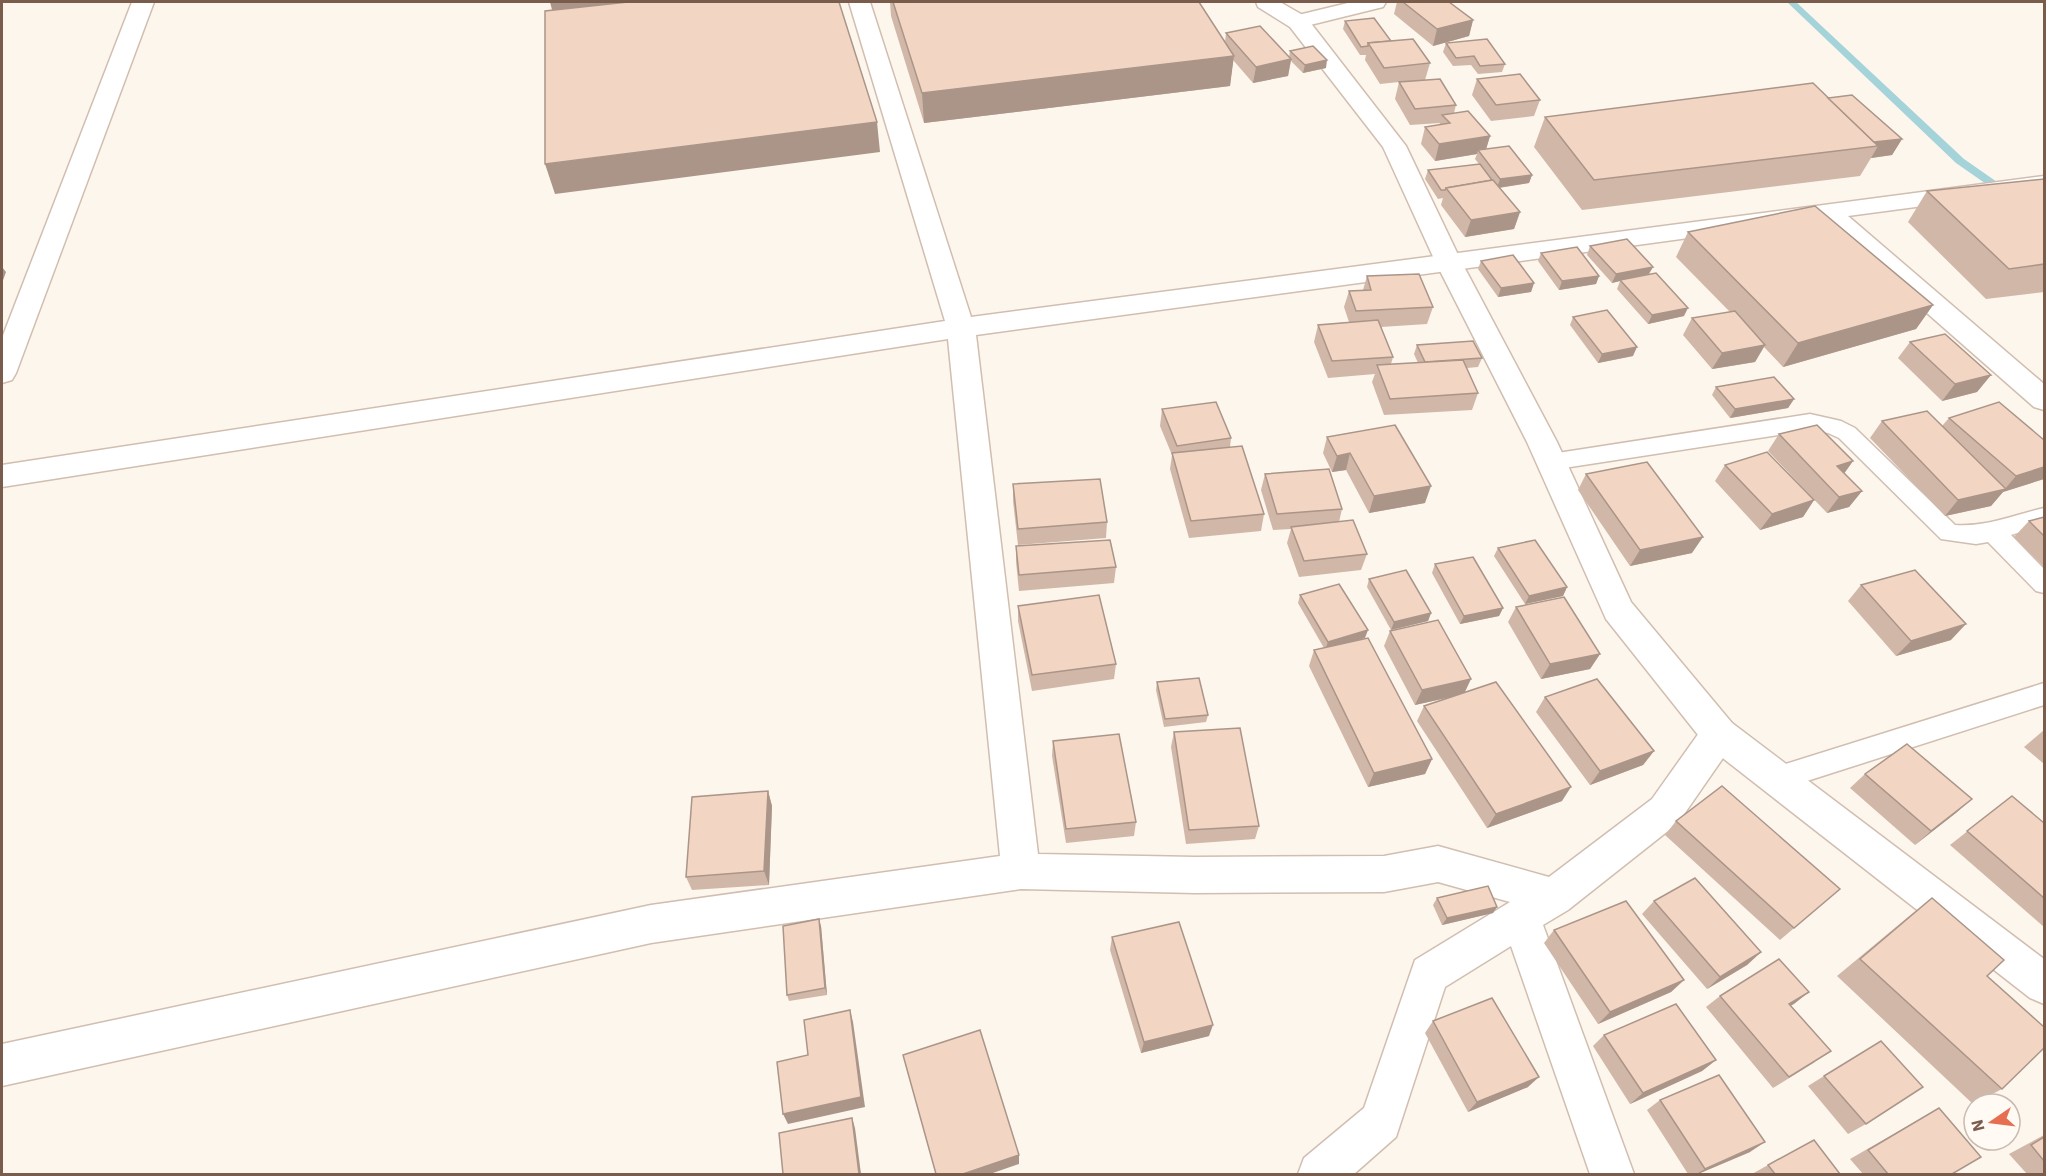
<svg xmlns="http://www.w3.org/2000/svg" width="2046" height="1176" viewBox="0 0 2046 1176" font-family="'IBM Plex Sans',sans-serif">
	<style>
		.lines { fill: none; stroke-linecap: round; stroke-linejoin: round }
		.stream { fill: #a5d3da; fill-rule: evenodd }
		.service-casing { stroke: #d1beb0; stroke-width: 3 }
		.minor-casing { stroke: #d1beb0; stroke-width: 3 }
		.tertiary-casing { stroke: #d1beb0; stroke-width: 3 }
		.service { fill: #fff; fill-rule: evenodd }
		.minor { fill: #fff; fill-rule: evenodd }
		.tertiary { fill: #fff; fill-rule: evenodd }
		.wall { fill: #d1b7a8 }
		.shaded-wall { fill: #aa9588 }
		.building { fill: #f3d5c3; stroke: #aa9588; stroke-width: 1.5 }
	</style>
	<rect width="100%" height="100%" fill="#fdf6ec"/>
	<g class="lines">
		<path class="stream" d="M1787,2H1796L1964,159L2010,191V195H2002L1956,163Z"/>
		<defs>
			<g id="service">
				<path d="M1810,414L1841,421L1855,428L1955,525C1988,527 2013,515 2044,508V525L2011,535L2044,569V593L2036,591L1988,542L1976,544L1941,539L1839,438L1828,433L1810,430L1551,470L1543,468L1540,462L1543,456L1551,454Z"/>
				<path d="M2044,683V705L1776,791L1767,787L1763,779L1767,771L1776,767Z"/>
			</g>
			<g id="minor">
				<path d="M849,2H870L971,317L2044,176V190L1848,216L2044,384V410L2034,407L1821,220L976,335L1038,854L1195,857L1384,856L1438,846L1549,877L1652,799L1706,723L1719,719L1732,723L1737,734L1732,745L1678,823L1568,910L1543,925L1634,1174H1590L1511,946L1445,987L1396,1137L1354,1174H1298L1304,1158L1364,1108L1415,960L1510,902L1438,882L1384,892L1195,893L1021,889L651,943L2,1086V1044L651,905L1000,856L948,339L2,487V465L945,321Z"/>
				<path d="M1352,2H1386L1383,7L1298,28L1290,27L1287,22L1290,17Z"/>
			</g>
			<g id="tertiary">
				<path d="M132,2H154L16,373L12,380L2,383V338Z"/>
				<path d="M1256,2H1280L1306,17L1406,146L1461,261L1557,442L1631,602L1732,723L2044,959V1004L2030,998L1706,745L1606,619L1527,442L1435,261L1383,147L1290,27L1258,7Z"/>
			</g>
		</defs>
		<use href="#service" class="service-casing"/>
		<use href="#minor" class="minor-casing"/>
		<use href="#tertiary" class="tertiary-casing"/>
		<use href="#service" class="service"/>
		<use href="#minor" class="minor"/>
		<use href="#tertiary" class="tertiary"/>
	</g>
	<g class="wall">
		<path d="M890,2H1199L1225,42L1226,33L1289,57L1290,51L1326,68L1303,73L1291,61L1288,76L1253,83L1233,60L1230,86L924,123L891,16Z"/>
		<path d="M1397,2H1449L1473,20L1469,36L1433,46L1394,14Z"/>
		<path d="M1345,21L1391,41L1430,63L1425,80L1404,82L1456,105L1454,113L1490,136L1486,149L1532,175L1529,183L1499,188L1520,212L1514,229L1465,237L1441,205L1443,198L1438,199L1425,179L1428,170L1479,164L1475,159L1477,154L1435,161L1421,144L1425,127L1439,125L1440,123L1410,125L1395,99L1399,82L1380,84L1365,60L1366,55H1360L1343,29Z"/>
		<path d="M1446,43L1505,64L1502,72L1478,74L1471,65L1453,66L1443,52Z"/>
		<path d="M1477,79L1540,100L1534,116L1491,121L1472,95Z"/>
		<path d="M1828,98L1902,139L1892,155L1871,158L1860,176L1582,210L1534,147L1545,117Z"/>
		<path d="M2044,179V292L1986,299L1908,222L1927,191Z"/>
		<path d="M1688,232L1933,305L1916,329L1783,367L1764,347L1755,362L1712,369L1683,335L1692,318L1730,312L1676,257Z"/>
		<path d="M1590,246L1653,267L1649,274L1684,316L1648,324L1617,289L1620,281L1612,283L1587,255Z"/>
		<path d="M1541,253L1599,276L1596,284L1559,290L1538,261Z"/>
		<path d="M1481,261L1534,283L1531,292L1498,297L1478,269Z"/>
		<path d="M1367,276L1433,307L1427,324L1381,327L1393,357L1391,364L1418,363L1414,354L1417,345L1482,358L1478,367L1467,368L1478,393L1472,410L1384,415L1372,382L1375,374L1328,378L1314,342L1318,325L1349,322L1344,307L1349,291L1363,290Z"/>
		<path d="M1573,317L1633,356L1598,363L1570,325Z"/>
		<path d="M1910,342L1991,375L1977,392L1942,401L1898,358Z"/>
		<path d="M1716,387L1794,399L1788,408L1730,418L1712,395Z"/>
		<path d="M1162,409L1231,438L1230,447L1264,514L1261,531L1189,538L1170,469L1172,455L1160,426Z"/>
		<path d="M1949,418L2044,440V479L2003,492L1991,506L1945,516L1870,438L1882,421L1942,426Z"/>
		<path d="M1779,434L1853,461L1844,473L1862,491L1849,507L1827,513L1768,451Z"/>
		<path d="M1327,437L1425,503L1369,513L1346,470L1332,472L1323,453Z"/>
		<path d="M1725,465L1814,500L1803,517L1760,530L1715,481Z"/>
		<path d="M1265,474L1342,509L1339,522L1367,554L1361,570L1299,577L1287,543L1291,529L1273,530L1261,490Z"/>
		<path d="M1586,474L1692,553L1630,566L1578,490Z"/>
		<path d="M1013,484L1107,522L1106,538L1018,545L1013,501Z"/>
		<path d="M2044,517V567L2014,537L2029,521Z"/>
		<path d="M1016,546L1116,567L1114,583L1019,591L1016,562Z"/>
		<path d="M1498,548L1567,587L1563,596L1525,604L1494,556Z"/>
		<path d="M1435,564L1503,608L1499,616L1460,624L1432,573Z"/>
		<path d="M1369,579L1431,613L1428,621L1391,630L1367,587Z"/>
		<path d="M1861,585L1951,640L1896,656L1848,601Z"/>
		<path d="M1300,595L1365,638L1349,643L1432,759L1425,774L1368,787L1309,666L1314,650L1324,648L1298,603Z"/>
		<path d="M1018,606L1116,664L1114,679L1032,691L1018,621Z"/>
		<path d="M1516,607L1600,654L1590,669L1541,679L1508,622Z"/>
		<path d="M1390,631L1465,692L1562,801L1487,828L1417,721L1424,706L1451,697L1415,705L1384,646Z"/>
		<path d="M1157,682L1208,715L1206,722L1164,727L1156,690Z"/>
		<path d="M1545,697L1654,751L1643,765L1590,785L1536,712Z"/>
		<path d="M2044,730V764L2024,747Z"/>
		<path d="M1174,732L1259,826L1255,839L1186,844L1171,747Z"/>
		<path d="M1053,741L1136,822L1134,836L1066,843L1052,756Z"/>
		<path d="M1865,774L1972,799L1915,845L1850,788Z"/>
		<path d="M768,791L772,806L769,885L692,890L686,877Z"/>
		<path d="M2012,796L2044,823V927L1950,845Z"/>
		<path d="M1676,821L1840,889L1780,940L1665,835Z"/>
		<path d="M1437,898L1497,907L1493,913L1442,925L1433,905Z"/>
		<path d="M1932,898L1987,976L2002,1089L1973,1104L1837,976L1908,917Z"/>
		<path d="M1654,901L1761,952L1747,965L1707,989L1642,914Z"/>
		<path d="M821,926L827,995L789,1001L787,995Z"/>
		<path d="M1554,930L1684,980L1671,992L1598,1024L1544,943Z"/>
		<path d="M1112,937L1209,1036L1141,1053L1110,950Z"/>
		<path d="M1720,996L1791,1005L1815,1062L1773,1088L1706,1007Z"/>
		<path d="M1433,1021L1528,1087L1468,1112L1425,1033Z"/>
		<path d="M1604,1035L1716,1060L1702,1071L1630,1104L1593,1046Z"/>
		<path d="M1824,1076L1866,1124L1848,1134L1808,1086Z"/>
		<path d="M1660,1100L1750,1152L1698,1174H1688L1647,1110Z"/>
		<path d="M1939,1108L1952,1174H1863L1850,1159Z"/>
		<path d="M2044,1135V1174H2027L2009,1154Z"/>
		<path d="M1768,1165L1840,1174H1752Z"/>
	</g>
	<g class="shaded-wall">
		<path d="M550,2H725L555,21Z"/>
		<path d="M1473,20L1469,36L1433,46L1437,29Z"/>
		<path d="M1234,56L1230,86L924,123L922,93Z"/>
		<path d="M1291,59L1288,76L1253,83L1256,67Z"/>
		<path d="M1327,60L1326,68L1303,73L1305,65Z"/>
		<path d="M877,122L880,152L555,194L545,164Z"/>
		<path d="M1490,136L1485,153L1478,150L1477,154L1435,161L1439,144Z"/>
		<path d="M1902,139L1892,155L1871,158L1878,146L1868,143Z"/>
		<path d="M1532,175L1529,183L1497,188L1500,179Z"/>
		<path d="M1520,212L1514,229L1465,237L1471,220Z"/>
		<path d="M2,267L6,272L2,283Z"/>
		<path d="M1653,267L1648,275L1620,280V281L1612,283L1616,274Z"/>
		<path d="M1599,276L1596,284L1559,290L1562,281Z"/>
		<path d="M1534,283L1531,292L1498,297L1501,288Z"/>
		<path d="M1933,305L1916,329L1783,367L1798,343Z"/>
		<path d="M1688,308L1684,316L1648,324L1652,315Z"/>
		<path d="M1765,345L1755,362L1712,369L1722,353Z"/>
		<path d="M1637,347L1633,356L1598,363L1602,354Z"/>
		<path d="M1991,375L1977,392L1942,401L1955,384Z"/>
		<path d="M1794,399L1788,408L1730,418L1735,409Z"/>
		<path d="M1350,453L1346,470L1332,472L1337,456Z"/>
		<path d="M1853,461L1841,478L1837,466Z"/>
		<path d="M2044,467V479L2003,492L1991,506L1945,516L1958,500L2004,490L2016,476Z"/>
		<path d="M1431,486L1425,503L1369,513L1374,496Z"/>
		<path d="M1862,491L1849,507L1827,513L1839,497Z"/>
		<path d="M1814,500L1803,517L1760,530L1772,514Z"/>
		<path d="M1703,537L1692,553L1630,566L1640,550Z"/>
		<path d="M1567,587L1563,596L1525,604L1529,596Z"/>
		<path d="M1503,608L1499,616L1460,624L1464,616Z"/>
		<path d="M1431,613L1428,621L1391,630L1394,622Z"/>
		<path d="M1966,624L1951,640L1896,656L1911,641Z"/>
		<path d="M1368,630L1365,638L1325,650L1328,642Z"/>
		<path d="M1600,654L1590,669L1541,679L1550,664Z"/>
		<path d="M1471,679L1464,694L1415,705L1422,690Z"/>
		<path d="M1654,751L1643,765L1590,785L1600,771Z"/>
		<path d="M1432,759L1425,774L1368,787L1374,773Z"/>
		<path d="M1571,787L1562,801L1487,828L1496,814Z"/>
		<path d="M768,791L772,806L769,885L764,871Z"/>
		<path d="M1972,799L1956,813L1915,845L1931,831Z"/>
		<path d="M1497,907L1493,913L1442,925L1447,918Z"/>
		<path d="M819,919L821,926L827,995L825,988Z"/>
		<path d="M1761,952L1747,965L1707,989L1720,977Z"/>
		<path d="M1684,980L1671,992L1598,1024L1610,1012Z"/>
		<path d="M1809,992L1794,1004L1774,1015L1789,1004Z"/>
		<path d="M850,1010L853,1022L865,1107L788,1124L783,1114Z"/>
		<path d="M1213,1025L1209,1036L1141,1053L1144,1042Z"/>
		<path d="M1716,1060L1702,1071L1630,1104L1643,1093Z"/>
		<path d="M1539,1077L1528,1087L1468,1112L1477,1102Z"/>
		<path d="M852,1118L855,1128L861,1174H859Z"/>
		<path d="M1765,1142L1750,1152L1698,1174H1696L1705,1169Z"/>
		<path d="M1019,1155V1164L990,1174H963Z"/>
	</g>
	<g class="building">
		<path d="M628,2H839L877,122L545,164V11Z"/>
		<path d="M893,2H1199L1234,56L922,93Z"/>
		<path d="M1403,2H1449L1473,20L1437,29Z"/>
		<path d="M1374,18L1391,41L1368,43V46L1361,47L1345,21Z"/>
		<path d="M1260,26L1291,59L1256,67L1226,33Z"/>
		<path d="M1413,39L1430,63L1384,68L1368,43Z"/>
		<path d="M1487,39L1505,64L1480,66L1474,56L1456,58L1446,43Z"/>
		<path d="M1313,46L1327,60L1305,65L1290,51Z"/>
		<path d="M1520,74L1540,100L1496,105L1477,79Z"/>
		<path d="M1440,79L1456,105L1415,109L1399,82Z"/>
		<path d="M1813,83L1878,146L1594,180L1545,117Z"/>
		<path d="M1852,95L1902,139L1874,142L1828,98Z"/>
		<path d="M1468,111L1490,136L1439,144L1425,127L1450,123L1442,115Z"/>
		<path d="M1509,146L1532,175L1500,179L1478,150Z"/>
		<path d="M1480,164L1492,180L1446,188L1445,190H1441L1428,170Z"/>
		<path d="M2044,179V264L2009,269L1927,191Z"/>
		<path d="M1493,180L1520,212L1471,220L1446,188Z"/>
		<path d="M1815,206L1933,305L1798,343L1688,232Z"/>
		<path d="M1627,239L1653,267L1616,274L1590,246Z"/>
		<path d="M1577,247L1599,276L1562,281L1541,253Z"/>
		<path d="M1513,255L1534,283L1501,288L1481,261Z"/>
		<path d="M1656,273L1688,308L1652,315L1620,280Z"/>
		<path d="M1419,274L1433,307L1356,311L1349,291L1371,290L1367,276Z"/>
		<path d="M1607,310L1637,347L1602,354L1573,317Z"/>
		<path d="M1735,311L1765,345L1722,353L1692,318Z"/>
		<path d="M1378,320L1393,357L1332,361L1318,325Z"/>
		<path d="M1945,334L1991,375L1955,384L1910,342Z"/>
		<path d="M1473,341L1482,358L1425,362L1417,345Z"/>
		<path d="M1463,360L1478,393L1390,399L1377,365Z"/>
		<path d="M1774,377L1794,399L1735,409L1716,387Z"/>
		<path d="M1216,402L1231,438L1177,446L1162,409Z"/>
		<path d="M1999,402L2044,440V467L2016,476L1949,418Z"/>
		<path d="M1927,411L2006,489L1958,500L1882,421Z"/>
		<path d="M1395,425L1431,486L1374,496L1350,453L1337,456L1327,437Z"/>
		<path d="M1817,425L1853,461L1837,466L1862,491L1839,497L1779,434Z"/>
		<path d="M1242,446L1264,514L1191,521L1172,453Z"/>
		<path d="M1767,452L1814,500L1772,514L1725,465Z"/>
		<path d="M1647,462L1703,537L1640,550L1586,474Z"/>
		<path d="M1329,469L1342,509L1277,514L1265,474Z"/>
		<path d="M1100,479L1107,522L1018,529L1013,484Z"/>
		<path d="M2044,517V536L2029,521Z"/>
		<path d="M1353,520L1367,554L1304,561L1291,527Z"/>
		<path d="M1110,540L1116,567L1019,575L1016,546Z"/>
		<path d="M1535,540L1567,587L1529,596L1498,548Z"/>
		<path d="M1473,557L1503,608L1464,616L1435,564Z"/>
		<path d="M1406,570L1431,613L1394,622L1369,579Z"/>
		<path d="M1915,570L1966,624L1911,641L1861,585Z"/>
		<path d="M1339,584L1368,630L1328,642L1300,595Z"/>
		<path d="M1099,595L1116,664L1032,675L1018,606Z"/>
		<path d="M1564,597L1600,654L1550,664L1516,607Z"/>
		<path d="M1438,620L1471,679L1422,690L1390,631Z"/>
		<path d="M1368,638L1432,759L1374,773L1314,650Z"/>
		<path d="M1199,678L1208,715L1165,719L1157,682Z"/>
		<path d="M1597,679L1654,751L1600,771L1545,697Z"/>
		<path d="M1496,682L1571,787L1496,814L1424,706Z"/>
		<path d="M1240,728L1259,826L1189,830L1174,732Z"/>
		<path d="M1119,734L1136,822L1066,829L1053,741Z"/>
		<path d="M1907,744L1972,799L1931,831L1865,774Z"/>
		<path d="M1722,786L1840,889L1794,928L1676,821Z"/>
		<path d="M768,791L764,871L686,877L692,797Z"/>
		<path d="M2012,796L2044,823V898L1967,831Z"/>
		<path d="M1695,878L1761,952L1720,977L1654,901Z"/>
		<path d="M1488,886L1497,907L1447,918L1437,898Z"/>
		<path d="M1932,898L2004,960L1987,976L2044,1027V1048L2002,1089L1860,959Z"/>
		<path d="M1626,901L1684,980L1610,1012L1554,930Z"/>
		<path d="M819,919L825,988L787,995L783,926Z"/>
		<path d="M1179,922L1213,1025L1144,1042L1112,937Z"/>
		<path d="M1779,959L1809,992L1789,1004L1831,1051L1789,1077L1720,996Z"/>
		<path d="M1492,998L1539,1077L1477,1102L1433,1021Z"/>
		<path d="M1676,1004L1716,1060L1643,1093L1604,1035Z"/>
		<path d="M850,1010L861,1097L783,1114L777,1062L808,1055L804,1020Z"/>
		<path d="M980,1030L1019,1155L963,1174H936L903,1055Z"/>
		<path d="M1881,1041L1923,1087L1866,1124L1824,1076Z"/>
		<path d="M1719,1075L1765,1142L1705,1169L1660,1100Z"/>
		<path d="M1939,1108L1981,1157L1952,1174H1888L1868,1150Z"/>
		<path d="M852,1118L859,1174H783L779,1133Z"/>
		<path d="M2044,1137V1161L2031,1145Z"/>
		<path d="M1814,1140L1840,1174H1775L1768,1165Z"/>
	</g>
	<rect width="2046" height="1176" fill="none" stroke="#7a5c4d" stroke-width="6"/>
	<g transform="translate(1992 1122) rotate(256)"><circle r="28" fill="#fffaf3" stroke="#cabbb1" stroke-width="1.5"/>
	<path d="M0-4.5L10 22L0 15L-10 22Z" fill="#e76f51"/>
	<text y="-9" font-size="16" font-weight="bold" text-anchor="middle" fill="#7a5c4d">N</text>
	</g>
</svg>
